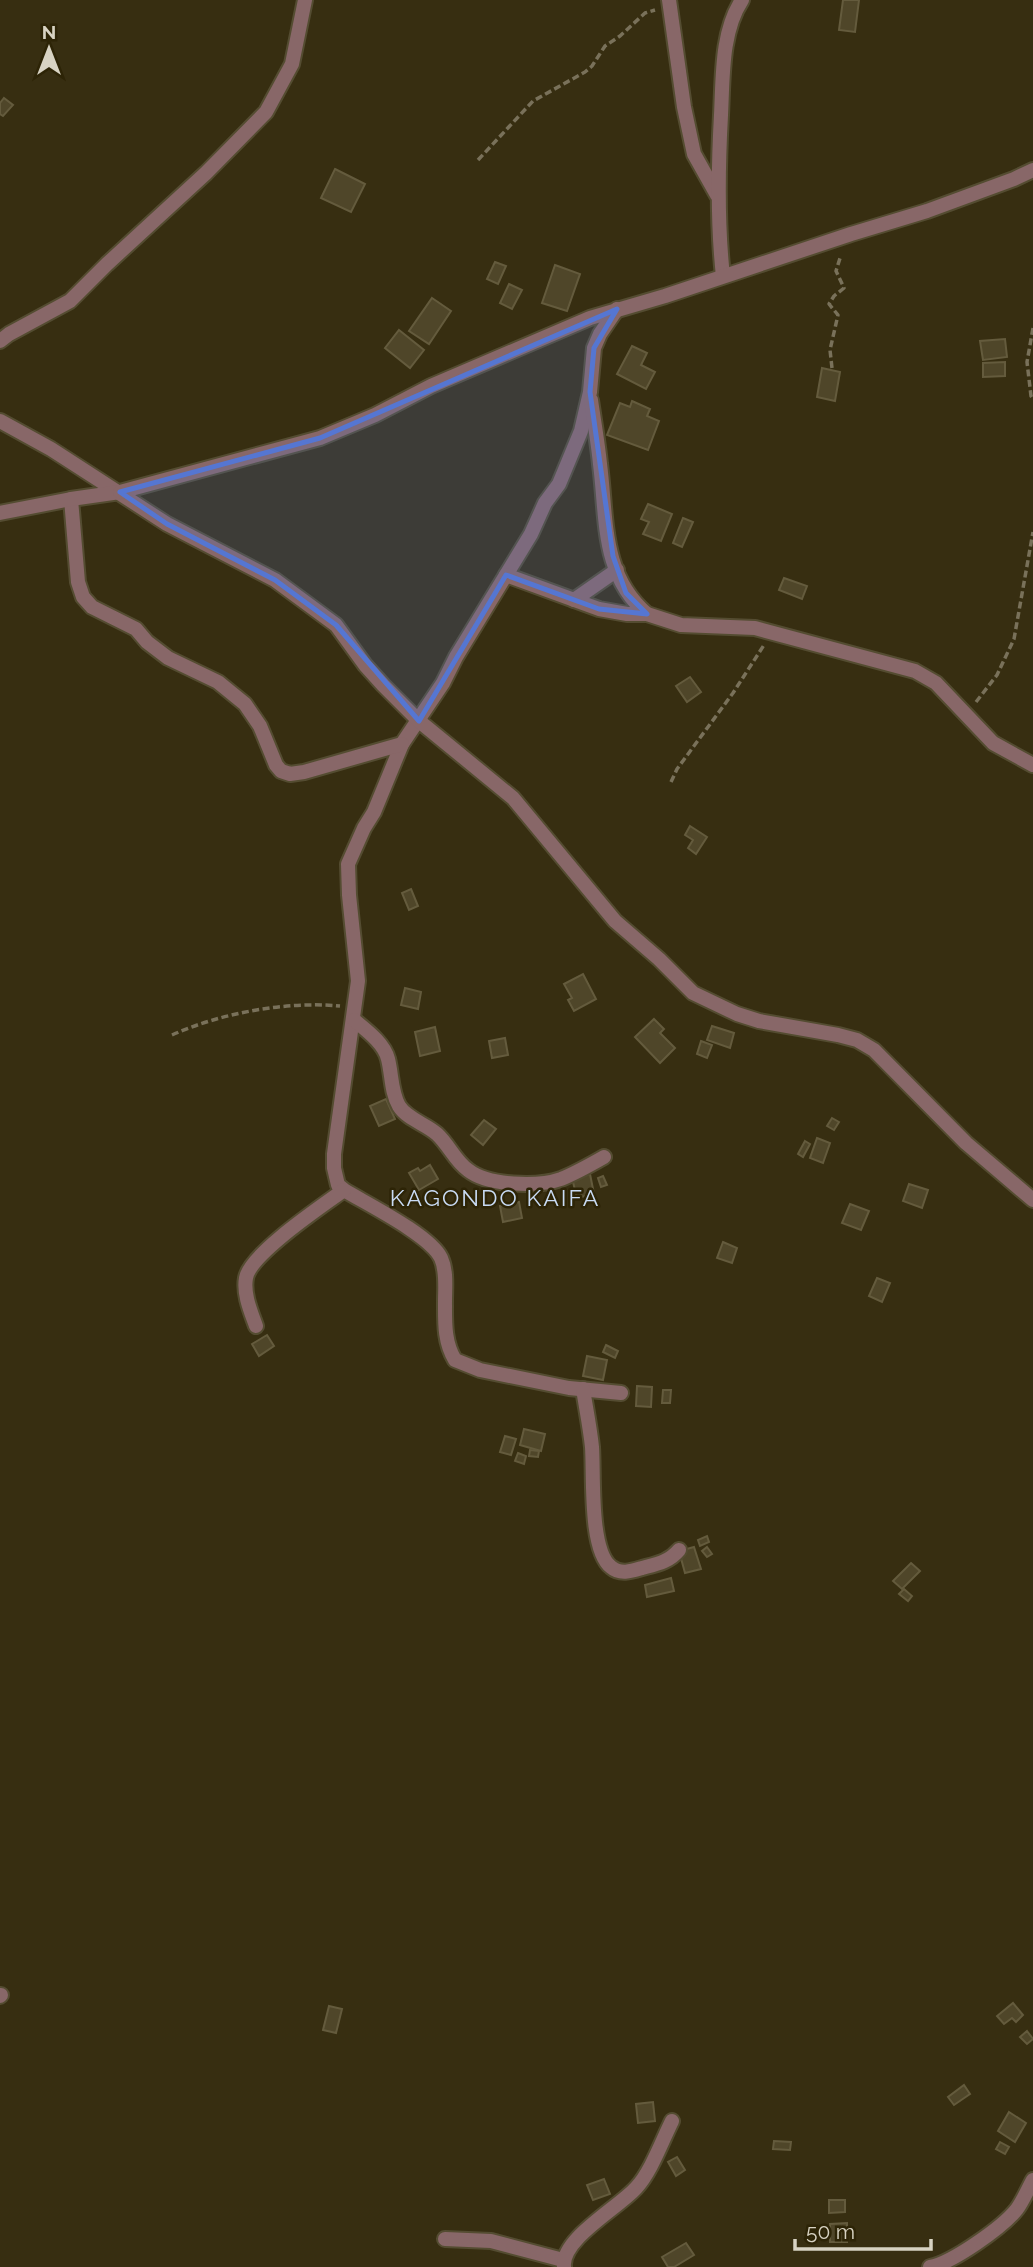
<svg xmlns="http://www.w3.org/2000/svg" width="1033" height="2267" viewBox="0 0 1033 2267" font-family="Raleway,sans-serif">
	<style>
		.building { fill: #4f4629; stroke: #645b3d; stroke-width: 2 }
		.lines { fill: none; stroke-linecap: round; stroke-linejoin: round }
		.minor-casing { stroke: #544c31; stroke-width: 18 }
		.tertiary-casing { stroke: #544c31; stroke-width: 18 }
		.path { stroke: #79715a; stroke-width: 3.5; stroke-dasharray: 7 3.5; stroke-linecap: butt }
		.minor { stroke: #886768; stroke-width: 14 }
		.tertiary { stroke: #886768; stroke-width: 14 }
		.marked { fill: #5576d2; fill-opacity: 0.2; stroke: #5576d2; stroke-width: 5; stroke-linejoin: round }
		.labels { text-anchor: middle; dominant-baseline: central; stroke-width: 5; stroke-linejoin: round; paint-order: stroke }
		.quarter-label { font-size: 23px; letter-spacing: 2px; fill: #c9dbf4; stroke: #2d2406 }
	</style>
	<rect width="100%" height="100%" fill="#372e11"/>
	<g class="building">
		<path d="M843,0H859L855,32L839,30Z"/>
		<path d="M4,98L13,105L3,116L0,114V103Z"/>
		<path d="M335,169L365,184L351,212L321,198Z"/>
		<path d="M495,262L506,266L498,284L487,279Z"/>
		<path d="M555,265L580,274L567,311L542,303Z"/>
		<path d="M509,284L522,290L512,309L500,303Z"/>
		<path d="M432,298L451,311L429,344L409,331Z"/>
		<path d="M399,330L424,350L410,368L385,348Z"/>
		<path d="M1005,339L1007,357L983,360L980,341Z"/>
		<path d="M632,346L647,353L641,365L655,372L646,389L617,374Z"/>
		<path d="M1005,362V376L983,377V363Z"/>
		<path d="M822,368L840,372L835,401L817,397Z"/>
		<path d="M632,401L650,409L647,416L659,421L648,450L607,435L620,403L630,407Z"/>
		<path d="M648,504L672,514L661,541L643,534L649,522L641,519Z"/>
		<path d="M683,518L693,522L682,547L673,543Z"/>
		<path d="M784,578L807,586L802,599L779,590Z"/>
		<path d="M690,677L701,692L687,702L676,686Z"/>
		<path d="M690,826L707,837L696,854L688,848L693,840L685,835Z"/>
		<path d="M411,889L418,906L409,910L402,893Z"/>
		<path d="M583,974L596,999L574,1011L568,1000L572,998L564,984Z"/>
		<path d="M405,988L421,992L418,1009L401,1005Z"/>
		<path d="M654,1019L664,1029L660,1033L675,1048L660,1063L635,1037Z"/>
		<path d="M712,1026L734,1033L730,1048L707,1040Z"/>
		<path d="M435,1027L440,1051L420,1056L415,1032Z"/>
		<path d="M505,1038L508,1055L492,1058L489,1041Z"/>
		<path d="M701,1041L712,1045L707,1058L697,1054Z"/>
		<path d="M386,1099L395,1119L379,1126L370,1106Z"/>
		<path d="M832,1118L839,1122L834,1130L827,1126Z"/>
		<path d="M484,1120L496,1129L483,1145L471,1135Z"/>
		<path d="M817,1138L830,1143L823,1163L810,1158Z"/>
		<path d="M805,1141L810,1144L803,1157L798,1154Z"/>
		<path d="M430,1165L438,1179L419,1190L409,1173L418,1168L420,1171Z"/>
		<path d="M590,1174L594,1194L577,1198L572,1178Z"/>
		<path d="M603,1176L607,1185L601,1187L598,1178Z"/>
		<path d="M909,1184L928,1190L922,1208L903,1201Z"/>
		<path d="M519,1202L522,1218L503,1222L500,1206Z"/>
		<path d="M850,1204L869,1211L861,1230L842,1223Z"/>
		<path d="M723,1242L737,1248L732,1263L717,1258Z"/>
		<path d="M877,1278L890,1283L882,1302L869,1296Z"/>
		<path d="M267,1335L274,1346L259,1356L252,1344Z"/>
		<path d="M606,1345L618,1351L615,1358L603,1352Z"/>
		<path d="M587,1356L607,1360L603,1380L583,1376Z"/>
		<path d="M637,1386L652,1387L651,1407L636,1406Z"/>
		<path d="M663,1390H671L670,1403H662Z"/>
		<path d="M524,1429L545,1434L541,1451L520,1445Z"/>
		<path d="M505,1436L516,1439L511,1455L500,1452Z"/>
		<path d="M530,1450L539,1451L538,1457L529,1456Z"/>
		<path d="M518,1453L526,1456L524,1464L515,1461Z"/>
		<path d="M707,1536L709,1542L700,1546L698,1540Z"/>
		<path d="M694,1547L701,1569L685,1573L679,1551Z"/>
		<path d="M707,1547L712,1554L707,1557L702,1551Z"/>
		<path d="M911,1563L920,1571L902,1589L893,1581Z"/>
		<path d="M671,1578L674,1591L647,1597L645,1585Z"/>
		<path d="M904,1589L912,1596L908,1601L899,1594Z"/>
		<path d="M1013,2003L1023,2015L1016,2022L1012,2018L1004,2024L997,2016Z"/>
		<path d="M329,2006L342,2009L336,2033L323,2030Z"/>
		<path d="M1027,2031L1033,2039L1027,2044L1020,2037Z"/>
		<path d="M964,2085L970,2094L954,2105L948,2097Z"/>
		<path d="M653,2102L655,2121L638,2123L636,2104Z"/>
		<path d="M1009,2112L1026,2123L1015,2142L998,2131Z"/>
		<path d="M774,2141L791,2142L790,2150L773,2149Z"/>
		<path d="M1000,2142L1009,2147L1005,2154L996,2149Z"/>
		<path d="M677,2157L685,2170L676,2176L668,2162Z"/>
		<path d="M604,2179L610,2194L593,2200L587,2185Z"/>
		<path d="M829,2200H845V2212L829,2213Z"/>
		<path d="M847,2223V2242H830V2224Z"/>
		<path d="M686,2243L694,2255L674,2267H668L662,2257Z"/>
	</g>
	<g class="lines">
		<defs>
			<g id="minor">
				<path d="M669,0L684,107L694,154L717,195"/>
				<path d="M723,276C717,222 718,169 721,115C723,77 721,32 742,0"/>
				<path d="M617,309L600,334L594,348L590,392L581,431L559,484L545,503L531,534L456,657L443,683L402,744L374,812L364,828L348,864L349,895L358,981L334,1154V1168L338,1185L344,1190C367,1204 430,1235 441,1258C447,1271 445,1288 445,1301C445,1322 444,1342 455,1360L480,1370L569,1388L621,1393"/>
				<path d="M0,341L9,334L70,301L107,264L206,173L266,112L292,64L305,0"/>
				<path d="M591,400C594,421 598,443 600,464C607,518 601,575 647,614"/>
				<path d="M0,421L51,449L167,524L275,580L336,625L365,665L383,685L419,721L513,798L615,921L659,959L693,993L737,1014L759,1021L838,1035L857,1040L874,1050L966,1143L1033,1200"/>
				<path d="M71,499L78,582L83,597L92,607L136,629L147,642L168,658L218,682L245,704L260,726L276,765L281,771L290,774L304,772L402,744"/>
				<path d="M0,513L71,499L120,492"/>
				<path d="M506,575L599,609L627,614H647L681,625L755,628L915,671L936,683L993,743L1033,765"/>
				<path d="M574,600L617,570"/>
				<path d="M354,1020C366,1030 384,1043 388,1059C392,1075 391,1092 399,1106C407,1119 426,1124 437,1134C449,1145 455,1161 468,1170C488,1186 538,1187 561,1179C576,1173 590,1165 604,1157"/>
				<path d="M256,1326C251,1312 243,1294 246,1278C250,1254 322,1206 344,1190"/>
				<path d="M583,1389C586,1408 590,1428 592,1447C594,1474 589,1550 611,1567C620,1575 632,1571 642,1568C657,1564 669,1562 679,1550"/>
				<path d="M0,1996L1,1995"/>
				<path d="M445,2239L491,2241L563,2260"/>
				<path d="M564,2267C561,2239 618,2208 636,2188C651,2172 662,2141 672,2121"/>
				<path d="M930,2267C952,2263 1003,2227 1017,2209C1023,2201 1028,2189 1033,2180"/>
			</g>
			<path id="tertiary" d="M120,492L320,438L375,415L431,386L590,318L665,296L851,234L927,211L1014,179L1033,170"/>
		</defs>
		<use href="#minor" class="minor-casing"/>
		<use href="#tertiary" class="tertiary-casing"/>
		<g class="path">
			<path d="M478,160L533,101L585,72L592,66L605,46L620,36L645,13L655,10"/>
			<path d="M1033,328L1027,362L1031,396L1033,399"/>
			<path d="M832,368L830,350L838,315L829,304L834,296L844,288L836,271L841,255"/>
			<path d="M976,702L997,675L1014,639L1033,532"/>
			<path d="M671,782L677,769L733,693L764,645"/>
			<path d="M172,1035C221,1013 286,1001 340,1006"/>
		</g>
		<use href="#minor" class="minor"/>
		<use href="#tertiary" class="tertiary"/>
	</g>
	<path class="marked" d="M617,309L594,348L590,392L613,556L626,593L647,614L599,609L506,575L419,721L336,625L275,580L167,524L120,492L320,438Z"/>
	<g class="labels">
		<g class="quarter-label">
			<text x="495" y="1197">KAGONDO KAIFA</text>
		</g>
	</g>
	<g transform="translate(49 49)" stroke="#2d2406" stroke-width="5" paint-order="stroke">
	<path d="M0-5L12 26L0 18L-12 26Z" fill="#d8d3c3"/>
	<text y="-10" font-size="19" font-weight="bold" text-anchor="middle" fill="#d8d3c3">N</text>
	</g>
	<path d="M795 2239v10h136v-10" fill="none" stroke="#d8d3c3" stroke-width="3.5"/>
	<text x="806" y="2239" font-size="21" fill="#d8d3c3" stroke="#2d2406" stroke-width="5" paint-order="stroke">50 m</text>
</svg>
